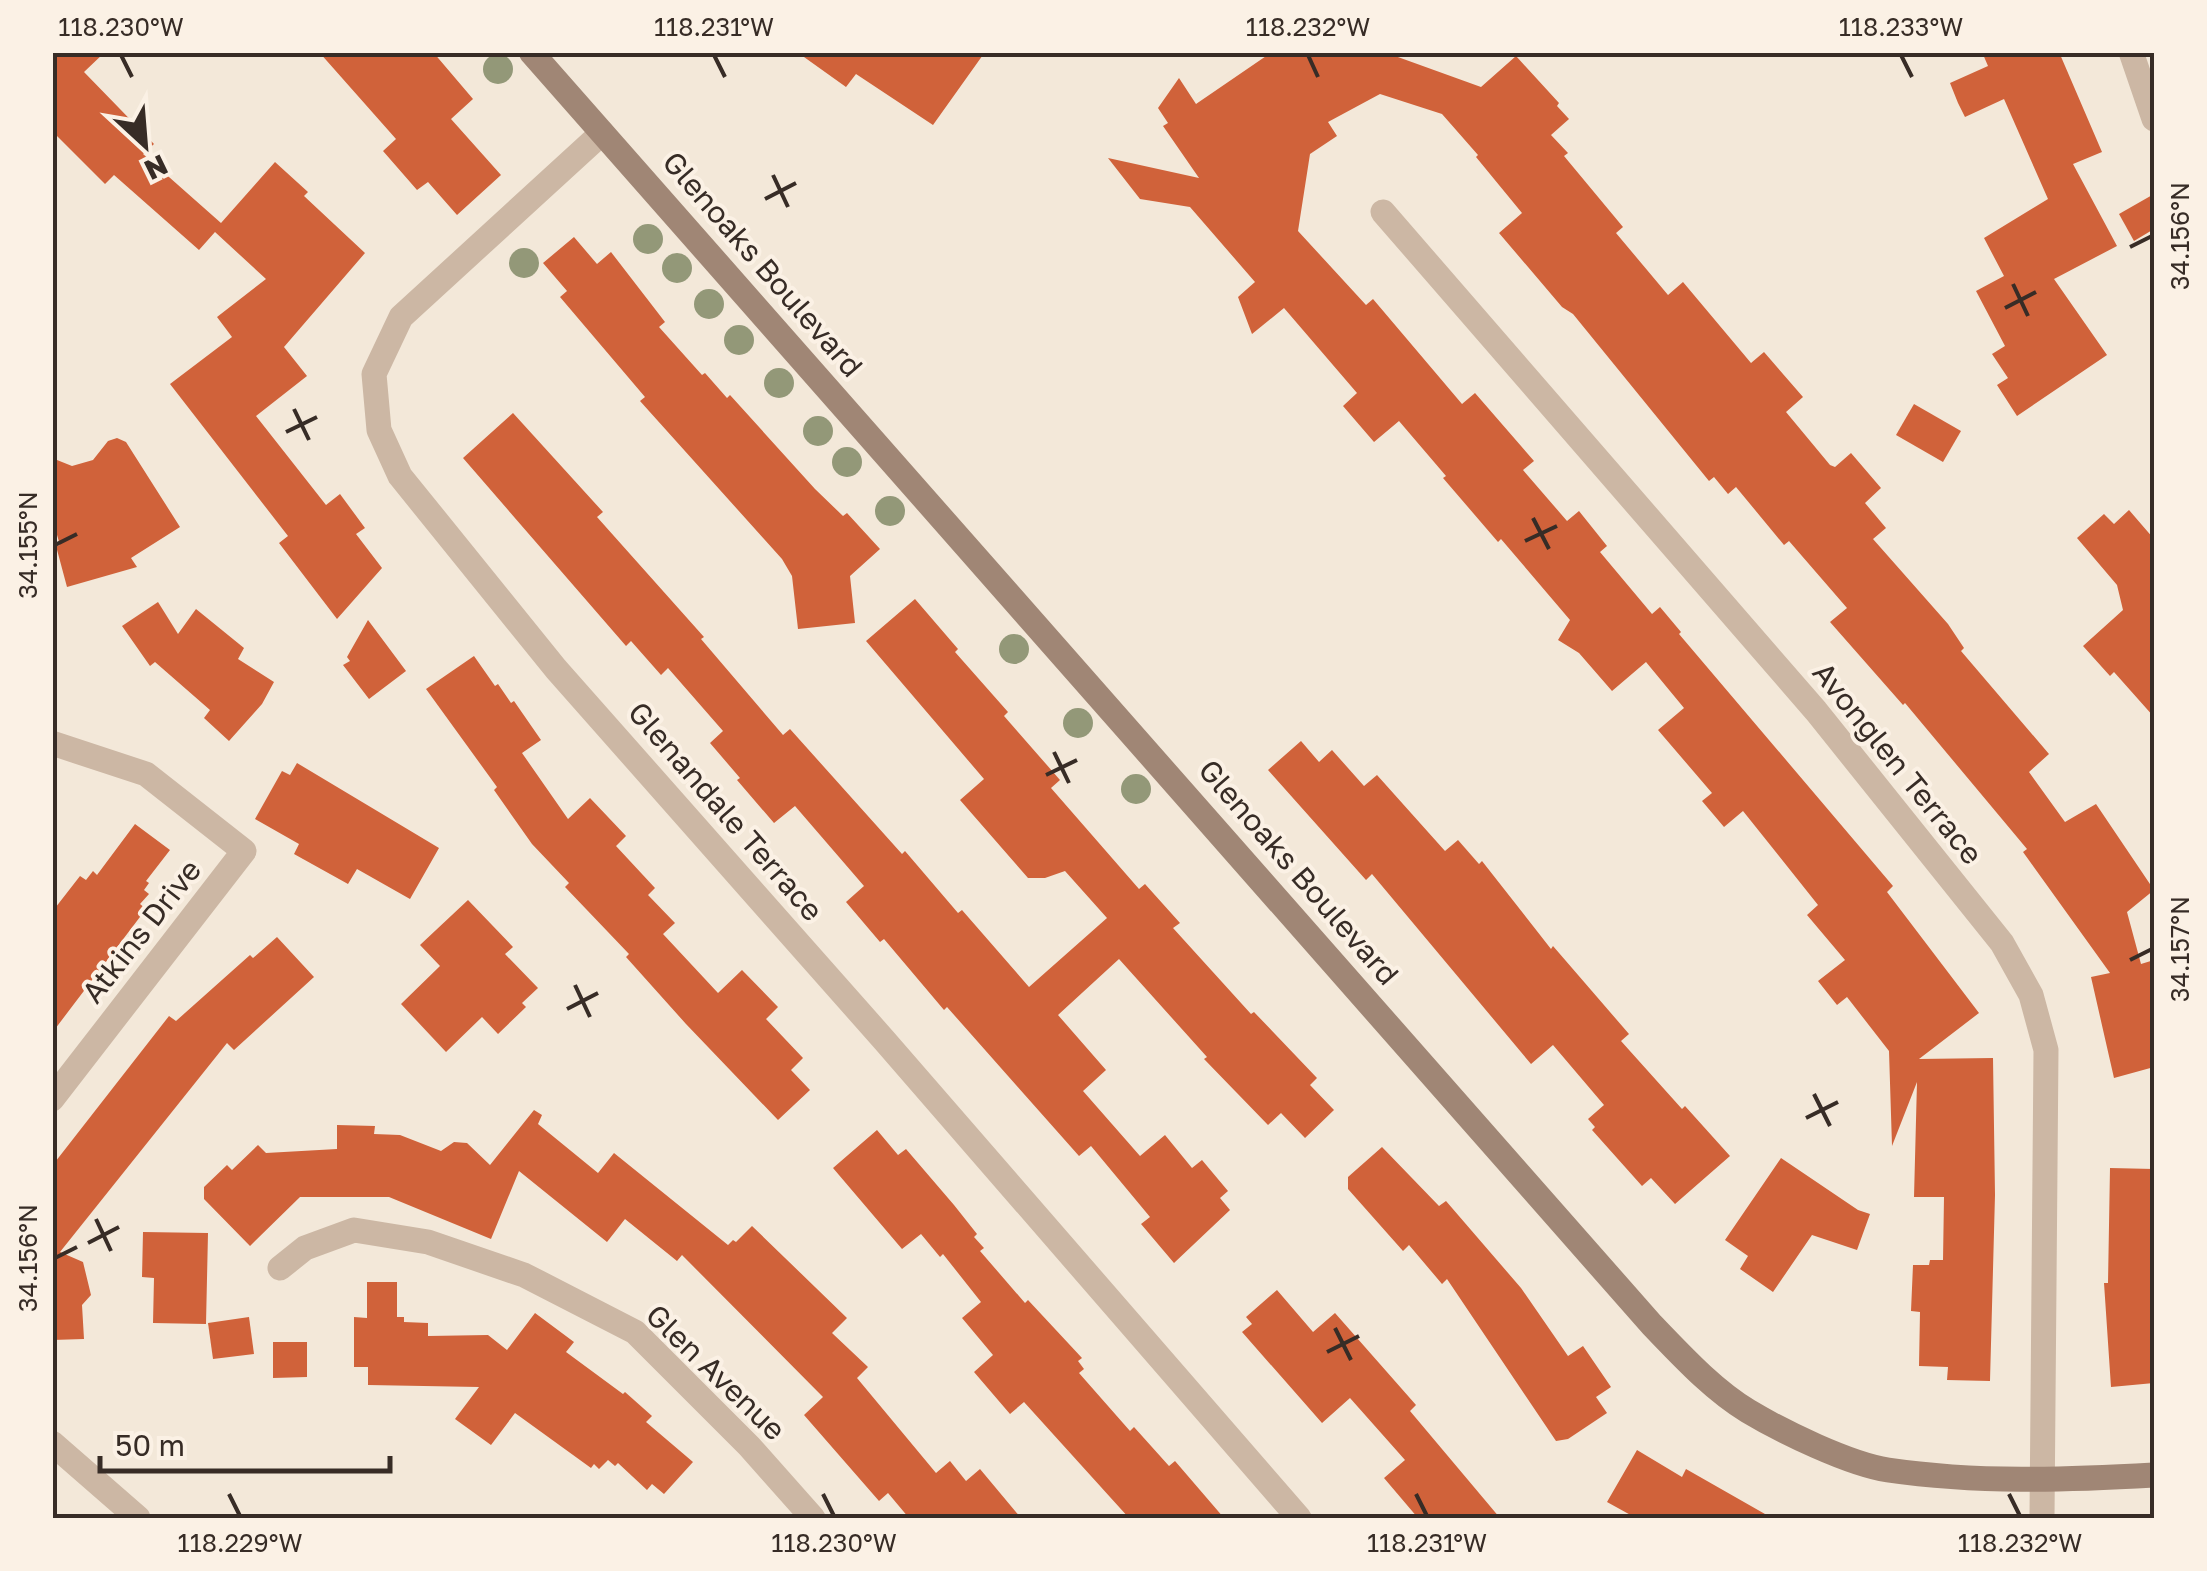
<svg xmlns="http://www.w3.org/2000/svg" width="2207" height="1571" viewBox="0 0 2207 1571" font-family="'Golos Text',sans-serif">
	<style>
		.building { fill: #d0623a }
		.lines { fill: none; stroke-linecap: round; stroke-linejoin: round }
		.street { stroke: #ccb7a4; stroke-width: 25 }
		.secondary { stroke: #a08675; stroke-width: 25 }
		.tree { fill: #939878 }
		.ticks { fill: none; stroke: #372c26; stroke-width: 4 }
		.labels { text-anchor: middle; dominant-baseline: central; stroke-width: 8; stroke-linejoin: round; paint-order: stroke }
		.street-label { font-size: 30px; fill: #372c26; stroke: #fbf1e5 }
		.neatline { fill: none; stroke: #372c26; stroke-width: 4 }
		.ticks-label { font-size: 25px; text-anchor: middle; fill: #372c26 }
	</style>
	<rect width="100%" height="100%" fill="#f3e8d9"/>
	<g class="building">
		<path d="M52,52H105L84,72L154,144L143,154L221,223L275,162L308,192L304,196L365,253L284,347L307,376L256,416L326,505L340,494L365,528L356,534L382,568L337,619L279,543L288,536L170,384L232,337L217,317L266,279L215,232L199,250L114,175L105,184L52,131Z"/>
		<path d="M319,52H433L473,99L451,119L501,175L457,215L428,182L417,190L383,151L396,139Z"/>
		<path d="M797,52H985L933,125L856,74L846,87Z"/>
		<path d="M1272,52H1384L1481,87L1516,56L1559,103L1557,106L1569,119L1551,135L1568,153L1564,156L1623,227L1616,233L1668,295L1683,282L1751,363L1764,352L1803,397L1786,412L1830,465L1835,467L1851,453L1881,488L1865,503L1886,528L1873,539L1948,624L1964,648L1961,651L2049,754L2029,772L2065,822L2096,804L2154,890L2127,912L2141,964L2154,960V1067L2114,1078L2091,977L2110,973L2023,852L2027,849L1905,703L1903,705L1830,622L1847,608L1789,541L1784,545L1736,487L1728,494L1714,477L1709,481L1573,314L1562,307L1499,233L1522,213L1476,157L1478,155L1442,114L1380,94L1328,122L1337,136L1310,154L1298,231L1366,305L1373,299L1462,404L1475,393L1534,461L1523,470L1567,521L1579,511L1607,546L1600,552L1652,614L1660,607L1681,632L1679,634L1893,886L1887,892L1979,1013L1919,1059L1993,1058L1995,1195L1990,1381L1947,1380L1948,1367L1919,1366L1920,1312L1911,1311L1913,1265H1929L1930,1260H1943L1944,1197H1914L1917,1082L1892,1146L1889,1051L1847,997L1837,1005L1818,981L1845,960L1807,915L1818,905L1743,811L1724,827L1702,801L1712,793L1658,730L1684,708L1646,662L1612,691L1579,653L1558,640L1570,620L1501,539L1498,542L1443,478L1446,476L1399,421L1374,442L1343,406L1357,393L1284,308L1252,334L1238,297L1255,282L1190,207L1140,199L1108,158L1199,178L1163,126L1168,123L1158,108L1179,78L1196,104Z"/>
		<path d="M1982,52H2059L2102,152L2073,164L2117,246L2054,279L2107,355L2017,416L1997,385L2008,378L1992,354L2005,346L1976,291L2004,276L1984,238L2048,199L2004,99L1965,117L1958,103L1950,83L1988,66Z"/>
		<path d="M2154,194V229L2134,241L2119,214Z"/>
		<path d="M574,237L597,264L611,252L665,322L659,327L702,375L705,373L727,398L730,395L815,489L843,516L847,513L880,549L850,576L855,623L798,629L792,576L782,559L640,401L645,397L560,297L567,291L543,263Z"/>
		<path d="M1914,404L1961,431L1943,462L1896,435Z"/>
		<path d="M513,413L603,512L597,517L704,637L701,639L783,735L790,729L902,854L905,851L958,913L962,910L1029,987L1107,918L1065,871L1045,878H1028L960,800L984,779L866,641L915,599L958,649L955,652L1008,712L1004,716L1060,780L1051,788L1139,889L1145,884L1180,923L1173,928L1251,1014L1254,1012L1317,1078L1310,1085L1334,1110L1305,1138L1281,1113L1268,1125L1204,1059L1207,1057L1119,959L1058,1015L1106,1070L1083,1091L1140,1156L1165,1135L1192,1168L1202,1160L1228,1191L1220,1198L1230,1210L1174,1263L1141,1224L1150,1217L1091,1146L1079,1156L947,1007L944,1010L884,939L880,942L846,902L864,886L795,806L774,823L737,780L740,778L710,743L723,731L668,668L661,675L631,641L626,646L463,458Z"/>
		<path d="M117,438L126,442L180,527L131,558L137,567L67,587L56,546L60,545L52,518V458L72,466L93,460L108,441Z"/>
		<path d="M2129,510L2154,539V717L2114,672L2110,676L2083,646L2123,610L2117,585L2077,538L2104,514L2114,524Z"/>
		<path d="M158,602L178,634L196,609L244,648L238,659L274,682L262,704L229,741L204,718L210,710L155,662L150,666L122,626Z"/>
		<path d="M368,620L406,671L369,699L343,665L350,661L347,657Z"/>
		<path d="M474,656L495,686L498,684L511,703L514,701L541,740L522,753L568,819L590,798L626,836L616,846L655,888L648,895L675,923L663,934L718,993L742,970L778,1007L766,1019L803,1058L791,1070L810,1090L778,1120L686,1024L626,957L629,954L565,887L569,883L532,844L494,790L497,787L426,689Z"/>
		<path d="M1301,741L1319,762L1332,750L1364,786L1377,775L1445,851L1458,840L1479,864L1482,861L1551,949L1553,946L1629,1034L1621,1041L1682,1109L1685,1106L1730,1156L1675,1204L1651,1178L1642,1186L1592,1130L1595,1127L1588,1119L1604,1105L1553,1045L1531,1064L1372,874L1366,880L1268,770Z"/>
		<path d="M297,763L439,848L410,899L357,869L348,884L294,854L299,844L255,819L282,771L290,775Z"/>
		<path d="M135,824L170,850L146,881L149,883L144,890L149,894L140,904L146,909L52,1033V912L80,876L86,880L93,871L97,875Z"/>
		<path d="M468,900L513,947L505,954L538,988L522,1003L526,1007L498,1034L482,1017L446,1052L401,1004L440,966L420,945Z"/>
		<path d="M277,937L314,977L234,1050L227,1043L60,1252L83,1262L91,1295L82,1305L84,1339L52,1340V1166L169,1016L176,1021L250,955L253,958Z"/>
		<path d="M534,1110L542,1115L538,1124L598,1173L614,1153L728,1245L733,1240L736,1242L752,1226L847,1318L832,1333L868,1367L857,1378L936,1473L950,1461L966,1481L980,1469L1021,1518H909L888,1493L879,1501L804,1415L823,1397L682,1255L677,1261L625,1219L607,1242L519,1171L491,1239L389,1197H300L250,1246L204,1199V1187L227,1165L232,1170L258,1145L266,1153L337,1149V1125L375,1126L374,1134L400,1135L441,1151L454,1142L467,1143L490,1165Z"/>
		<path d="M877,1130L898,1155L906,1149L954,1205L977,1234L974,1237L984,1248L980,1251L1025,1303L1028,1300L1082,1358L1078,1361L1084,1369L1079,1373L1130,1431L1134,1427L1169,1466L1175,1461L1224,1518H1129L1024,1402L1010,1414L974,1372L993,1355L962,1318L981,1302L943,1254L940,1257L921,1234L902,1249L833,1168Z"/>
		<path d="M1382,1147L1439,1206L1446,1201L1521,1288L1568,1356L1583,1346L1611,1387L1596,1397L1607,1413L1568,1439L1556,1441L1447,1279L1442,1284L1409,1245L1403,1251L1348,1189V1177Z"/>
		<path d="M1781,1158L1858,1210L1870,1214L1857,1250L1812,1235L1773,1292L1740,1269L1748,1256L1725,1240Z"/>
		<path d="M2110,1168L2154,1169V1383L2111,1387L2104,1283H2108Z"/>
		<path d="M143,1232L208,1233L206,1324L153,1323L154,1278L142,1277Z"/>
		<path d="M367,1282H397V1317H404V1322L428,1323V1336L488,1335L507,1350L535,1313L574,1342L566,1352L623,1394L625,1392L652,1416L646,1422L693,1462L664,1494L652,1484L647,1490L618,1463L615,1466L608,1460L599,1469L594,1464L591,1468L515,1413L491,1445L455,1419L479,1387L368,1385V1367H354V1317L367,1318Z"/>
		<path d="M1277,1290L1313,1332L1335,1313L1416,1405L1410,1411L1500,1518H1418L1384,1478L1405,1460L1350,1398L1322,1423L1242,1332L1252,1324L1246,1317Z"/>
		<path d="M249,1317L254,1354L213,1359L208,1323Z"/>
		<path d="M273,1342H307V1377L273,1378Z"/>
		<path d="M1637,1450L1682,1477L1686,1469L1772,1518H1636L1607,1502Z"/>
	</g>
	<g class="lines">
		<g class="street">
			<path d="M2131,52L2154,119"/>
			<path d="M602,133L401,317L374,374L379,430L400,476L556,669L884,1040L1299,1518"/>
			<path d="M1383,212L1816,711L2002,943L2031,995L2046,1050L2042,1518"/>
			<path d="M52,743L146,774L244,851L52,1099"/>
			<path d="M280,1268L305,1248L354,1230L428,1242L524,1275L635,1332L749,1446L813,1518"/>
			<path d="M52,1443L138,1518"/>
		</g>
		<path class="secondary" d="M531,52L1652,1325C1682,1356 1712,1389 1748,1411C1783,1432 1849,1464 1888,1470C1977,1483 2066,1480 2154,1475"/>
	</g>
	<g class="tree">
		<circle cx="498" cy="69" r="15"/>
		<circle cx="648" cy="239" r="15"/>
		<circle cx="524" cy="263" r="15"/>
		<circle cx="677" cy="268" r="15"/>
		<circle cx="709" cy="304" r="15"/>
		<circle cx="739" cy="340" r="15"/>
		<circle cx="779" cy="383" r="15"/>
		<circle cx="818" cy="431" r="15"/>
		<circle cx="847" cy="462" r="15"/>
		<circle cx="890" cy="511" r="15"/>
		<circle cx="1014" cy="649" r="15"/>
		<circle cx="1078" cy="723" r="15"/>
		<circle cx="1136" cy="789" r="15"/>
	</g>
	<path class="ticks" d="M121,55L132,77M714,55L725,77M1308,55L1318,77M1901,55L1912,77M773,175L788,207M765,199L796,183M2130,247L2152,236M2013,284L2028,316M2005,308L2036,292M294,409L309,440M286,432L317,417M1533,518L1549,549M1525,541L1557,526M55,545L77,534M1054,752L1069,783M1046,775L1077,760M2130,960L2152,949M575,985L590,1017M567,1009L598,993M1814,1094L1830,1126M1806,1118L1838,1102M96,1219L111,1251M88,1243L119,1227M55,1258L77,1247M1335,1328L1351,1360M1327,1352L1359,1336M229,1494L240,1516M823,1494L834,1516M1416,1494L1427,1516M2009,1494L2020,1516"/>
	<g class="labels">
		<g class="street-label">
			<text transform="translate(763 264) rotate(49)">Glenoaks Boulevard</text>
			<text transform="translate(1898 763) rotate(51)">Avonglen Terrace</text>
			<text transform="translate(726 811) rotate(49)">Glenandale Terrace</text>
			<text transform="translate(1299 872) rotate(49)">Glenoaks Boulevard</text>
			<text transform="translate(141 931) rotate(-52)">Atkins Drive</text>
			<text transform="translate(716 1372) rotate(44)">Glen Avenue</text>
		</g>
	</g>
	<rect width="2207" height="1571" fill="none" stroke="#fbf1e5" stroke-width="110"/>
	<g transform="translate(145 145) rotate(154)" stroke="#fbf1e5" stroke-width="8" paint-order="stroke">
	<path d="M0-8L18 38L0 25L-18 38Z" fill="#372c26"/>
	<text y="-15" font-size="28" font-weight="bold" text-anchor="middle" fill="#372c26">N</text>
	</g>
	<path d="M100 1456v15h290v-15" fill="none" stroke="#372c26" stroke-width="5"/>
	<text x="115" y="1456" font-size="30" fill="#372c26" stroke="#fbf1e5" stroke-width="8" paint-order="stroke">50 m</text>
	<rect x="55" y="55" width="2097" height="1461" class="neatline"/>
	<g class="ticks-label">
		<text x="121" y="36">118.230°W</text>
		<text x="714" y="36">118.231°W</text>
		<text x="1308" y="36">118.232°W</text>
		<text x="1901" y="36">118.233°W</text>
		<text transform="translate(2180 236) rotate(-90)" y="9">34.156°N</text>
		<text transform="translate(28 545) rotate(-90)" y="9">34.155°N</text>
		<text transform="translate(2180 949) rotate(-90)" y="9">34.157°N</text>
		<text transform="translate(28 1258) rotate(-90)" y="9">34.156°N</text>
		<text x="240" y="1552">118.229°W</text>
		<text x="834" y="1552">118.230°W</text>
		<text x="1427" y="1552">118.231°W</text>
		<text x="2020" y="1552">118.232°W</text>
	</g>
</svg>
